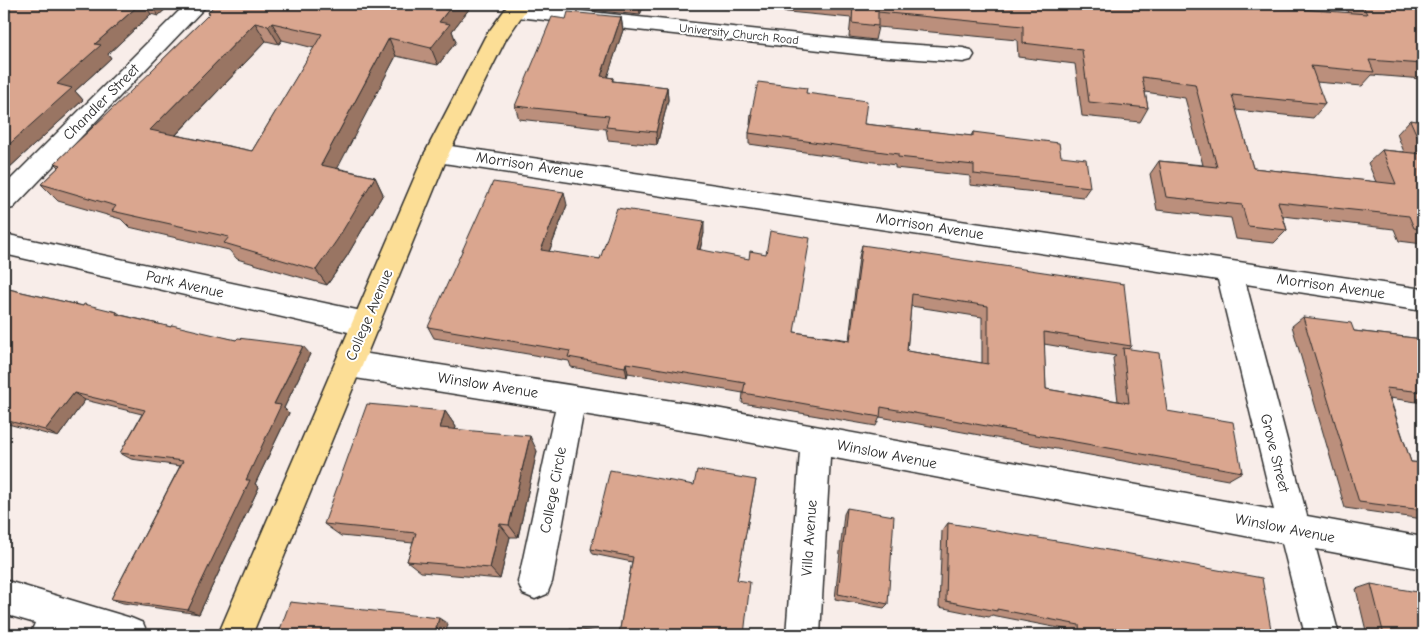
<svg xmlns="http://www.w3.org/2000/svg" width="1427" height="639" viewBox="0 0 1427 639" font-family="'Comic Neue',sans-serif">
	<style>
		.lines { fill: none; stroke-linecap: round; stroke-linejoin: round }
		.minor-casing { stroke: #2b2b2b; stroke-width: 3 }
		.major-casing { stroke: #2b2b2b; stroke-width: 3 }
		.minor { fill: #fff; fill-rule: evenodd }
		.major { fill: #fcde96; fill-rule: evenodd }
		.wall { fill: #bb8f7b; stroke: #2b2b2b; fill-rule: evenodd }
		.shaded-wall { fill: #997464; stroke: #2b2b2b }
		.building { fill: #daa68f; stroke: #2b2b2b; fill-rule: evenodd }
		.labels { text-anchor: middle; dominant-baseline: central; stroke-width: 4; stroke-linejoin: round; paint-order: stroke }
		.far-street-label { font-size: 12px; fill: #2b2b2b; stroke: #fff }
		.street-label { font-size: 15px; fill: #2b2b2b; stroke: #fff }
	</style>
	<rect width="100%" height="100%" fill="#f8ede9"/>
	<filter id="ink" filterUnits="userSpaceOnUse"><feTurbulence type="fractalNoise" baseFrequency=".02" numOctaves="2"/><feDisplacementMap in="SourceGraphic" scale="10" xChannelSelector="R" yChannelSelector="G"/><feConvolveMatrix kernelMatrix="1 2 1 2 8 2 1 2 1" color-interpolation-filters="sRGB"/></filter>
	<g filter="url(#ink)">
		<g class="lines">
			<defs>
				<g id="minor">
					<path d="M186,4H208L13,208L4,210V186Z"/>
					<path d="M515,4L875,42L963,48L971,50L974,55L971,60L963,62L875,56L508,16L505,11L508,6Z"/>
					<path d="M437,144L1423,289V311L1246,284L1307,516L1423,537V569L1316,549L1339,635H1305L1282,543L830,457L820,635H786L800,452L705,434L583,414L552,582L547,594L535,599L523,594L518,582L555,410L349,377L339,373L335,364L339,355L349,351L705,406L1274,510L1218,280L437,162L429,159L425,153L429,147Z"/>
					<path d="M4,234L366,312L376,316L380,324L376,332L366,336L4,254Z"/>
					<path d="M4,580L131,618L143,623L148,635H75L68,633L66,635H30L35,623L4,614Z"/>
				</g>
				<path id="major" d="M509,4H530L506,39L449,153L252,635H218L425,153L485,37Z"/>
			</defs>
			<use href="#minor" class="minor-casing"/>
			<use href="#major" class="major-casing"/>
			<use href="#minor" class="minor"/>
			<use href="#major" class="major"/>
		</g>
		<g class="wall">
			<path d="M4,4H171L158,16L151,14L108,54L111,58L75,91L83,100L9,168L11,170L4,177Z"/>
			<path d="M216,4H473L452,31L456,42L438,65L396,56L337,168L375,177L383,194L347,256L327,285L237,259L229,250L129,227L121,219L58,201L41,184L59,167L55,163L152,72L151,71L203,20L209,14L208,12ZM282,40L314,48L252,151L176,135L266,41L279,44Z"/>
			<path d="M579,4H644L640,15L580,9Z"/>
			<path d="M679,4H728L727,8Z"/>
			<path d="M779,4H1233L1348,13L1344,4H1423V79L1372,75L1362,86L1316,82L1325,104L1313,118L1236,110L1253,168L1376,182L1368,163L1382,150L1404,152L1397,134L1410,120L1423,122V244L1399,241L1394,229L1283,216L1287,230L1274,243L1236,239L1231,218L1157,210L1150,174L1159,161L1203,165L1185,98L1145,92L1148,108L1140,122L1082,116L1075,64L1018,57L1017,40L878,27L875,40L849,37L851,18L778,11Z"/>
			<path d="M621,17L623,30L607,77L613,78V81L667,87L668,100L657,145L608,140L606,129L519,119L515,106L566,19Z"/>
			<path d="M806,93L864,124L971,136L973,132L1061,156L1090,187L1083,197L970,185V176L895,168V165L749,144V133L751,126L750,125L751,114Z"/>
			<path d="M567,205L549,252L600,259L704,233L700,250L794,332L849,340L859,257L862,245L1131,346L1128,349L1167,411L1242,472L1228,480L880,417L876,426L742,403L743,393L628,373L627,377L571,367L569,361L434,338L428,327ZM911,306L982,317V363L907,351ZM1044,344L1116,356L1113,358L1118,401L1046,389Z"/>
			<path d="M4,288L83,306L117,312L121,315L171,327L236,340L310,354L284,408L289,413L255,484L259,487L199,614L123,603L111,599L180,466L131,459L120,453L142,414L85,400L58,437L4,423Z"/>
			<path d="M1303,317L1354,331L1423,339V403L1390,398L1411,462L1423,463V519L1345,508L1292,326Z"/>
			<path d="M445,411L456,427L455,430L537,451L518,537H510L500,579L421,572L407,561L413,543L341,536L324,524Z"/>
			<path d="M756,480L737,580L619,634L632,562L593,554L591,549L694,485Z"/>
			<path d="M847,508L888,604L884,608L835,599L844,514Z"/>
			<path d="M948,523L1272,635H1069V630L992,615L989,617L939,607L942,531Z"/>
			<path d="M1371,584L1423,635H1367L1356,589Z"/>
		</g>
		<g class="shaded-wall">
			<path d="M140,4H144L151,14L108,54L111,58L75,91L83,100L9,168L11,170L4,177V149L57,84L95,44Z"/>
			<path d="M150,4H171L158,16Z"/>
			<path d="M453,4H473L452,31L456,42L438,65L431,48L439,22Z"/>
			<path d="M639,4H644L640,15Z"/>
			<path d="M621,17L623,30L603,90L601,76Z"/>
			<path d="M255,23L266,41L164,147L150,130Z"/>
			<path d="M272,23L282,40L279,44L268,26Z"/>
			<path d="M389,38L396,56L331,181L321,165Z"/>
			<path d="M667,87L668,100L657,145L656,132Z"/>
			<path d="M375,177L383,194L347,256L327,285L316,270Z"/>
			<path d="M564,192L567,205L545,262L541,250Z"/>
			<path d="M704,221V233L697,261V249Z"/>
			<path d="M303,346L310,354L284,408L289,413L255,484L259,487L199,614L188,610L246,480L274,404Z"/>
			<path d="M626,363L628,373L627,377L625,367Z"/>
			<path d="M74,393L85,400L58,437L45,430Z"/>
			<path d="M445,411L456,427L451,444L440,428Z"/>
			<path d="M530,436L537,451L518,537L509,525Z"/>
			<path d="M500,524L510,537L500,579L490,568Z"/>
			<path d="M439,618L448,624L445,635H434Z"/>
		</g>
		<g class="building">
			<path d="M4,4H140L95,44L101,45L57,84L72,88L4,149Z"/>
			<path d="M216,4H453L439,22L450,24L431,48L389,38L321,165L375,177L337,240L316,270L224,243L229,237L112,211L116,206L41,184L61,165L55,163L152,71H151L203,20L210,13L208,12ZM255,23L268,26L272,23L322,34L252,151L150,130Z"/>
			<path d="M849,4H1233L1367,14L1362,4H1423V64L1369,60L1374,72L1311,66L1325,104L1232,95L1253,168L1396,184L1382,150L1423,154V229L1414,228L1409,216L1278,202L1287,230L1248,226L1242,205L1166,197L1159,161L1217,167L1195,84L1142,77L1148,108L1089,102L1082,50L1023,43V26L878,12V26L852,23L853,4Z"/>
			<path d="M568,12L621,17L601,76L613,78L612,81L667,87L656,132L606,127L609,116L515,106L552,17L566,19Z"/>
			<path d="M758,82L807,88L806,93L867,101L864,124L973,136V132L1059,143L1061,156L1086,159L1090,187L974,174V165L898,157V154L749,133L753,115L751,114Z"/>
			<path d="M1410,120L1423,122V149Z"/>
			<path d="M493,182L564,192L541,250L600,259L617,208L704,221L697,249L749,259L750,251L766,254L770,231L810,238L794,332L850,341L862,245L1124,284L1131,346L1044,332L1046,389L1129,403L1123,348L1159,353L1167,411L1233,422L1242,472L881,407L880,417L743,393L745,383L626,363L625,367L568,357L570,351L428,327ZM912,294L988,306V364L907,351Z"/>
			<path d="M4,288L83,306L84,304L117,312L116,314L171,327L172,325L236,340L238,338L303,346L274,404L281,405L246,480H250L188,610L111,599L183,461L120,453L145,410L74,393L45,430L4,420Z"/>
			<path d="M1303,317L1351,323L1354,331L1423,339V392L1386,388L1411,462L1423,463V510L1359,502Z"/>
			<path d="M367,404L445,411L440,428L530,436L509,525L500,524L490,568L407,561L416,533L324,524Z"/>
			<path d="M610,470L694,485L697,470L756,480L737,580L750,582L744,635H569L570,629L619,634L633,557L591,549Z"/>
			<path d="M847,508L894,516L888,604L838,594Z"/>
			<path d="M948,523L1075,544L1262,578L1272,635H1080L1079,625L997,609V611L946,601Z"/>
			<path d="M1371,584L1423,593V635H1384Z"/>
			<path d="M290,602L439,618L434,635H278Z"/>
		</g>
	</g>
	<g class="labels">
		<g class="far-street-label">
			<text transform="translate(739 34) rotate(6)">University Church Road</text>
		</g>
		<g class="street-label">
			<text transform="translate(101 102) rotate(-45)">Chandler Street</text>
			<text transform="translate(530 165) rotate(9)">Morrison Avenue</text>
			<text transform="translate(930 226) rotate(9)">Morrison Avenue</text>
			<text transform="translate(185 284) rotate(13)">Park Avenue</text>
			<text transform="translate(1331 286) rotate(8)">Morrison Avenue</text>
			<text transform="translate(369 315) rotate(-67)">College Avenue</text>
			<text transform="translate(488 385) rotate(9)">Winslow Avenue</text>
			<text transform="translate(1275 453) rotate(76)">Grove Street</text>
			<text transform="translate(887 454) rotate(11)">Winslow Avenue</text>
			<text transform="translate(553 490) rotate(-79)">College Circle</text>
			<text transform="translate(1285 528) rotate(11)">Winslow Avenue</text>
			<text transform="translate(809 538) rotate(-86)">Villa Avenue</text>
		</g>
	</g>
	<rect width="1427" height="639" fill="none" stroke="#fff" stroke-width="20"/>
	<rect x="10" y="10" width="1407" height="619" fill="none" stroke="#2b2b2b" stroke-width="2" filter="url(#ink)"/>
</svg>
